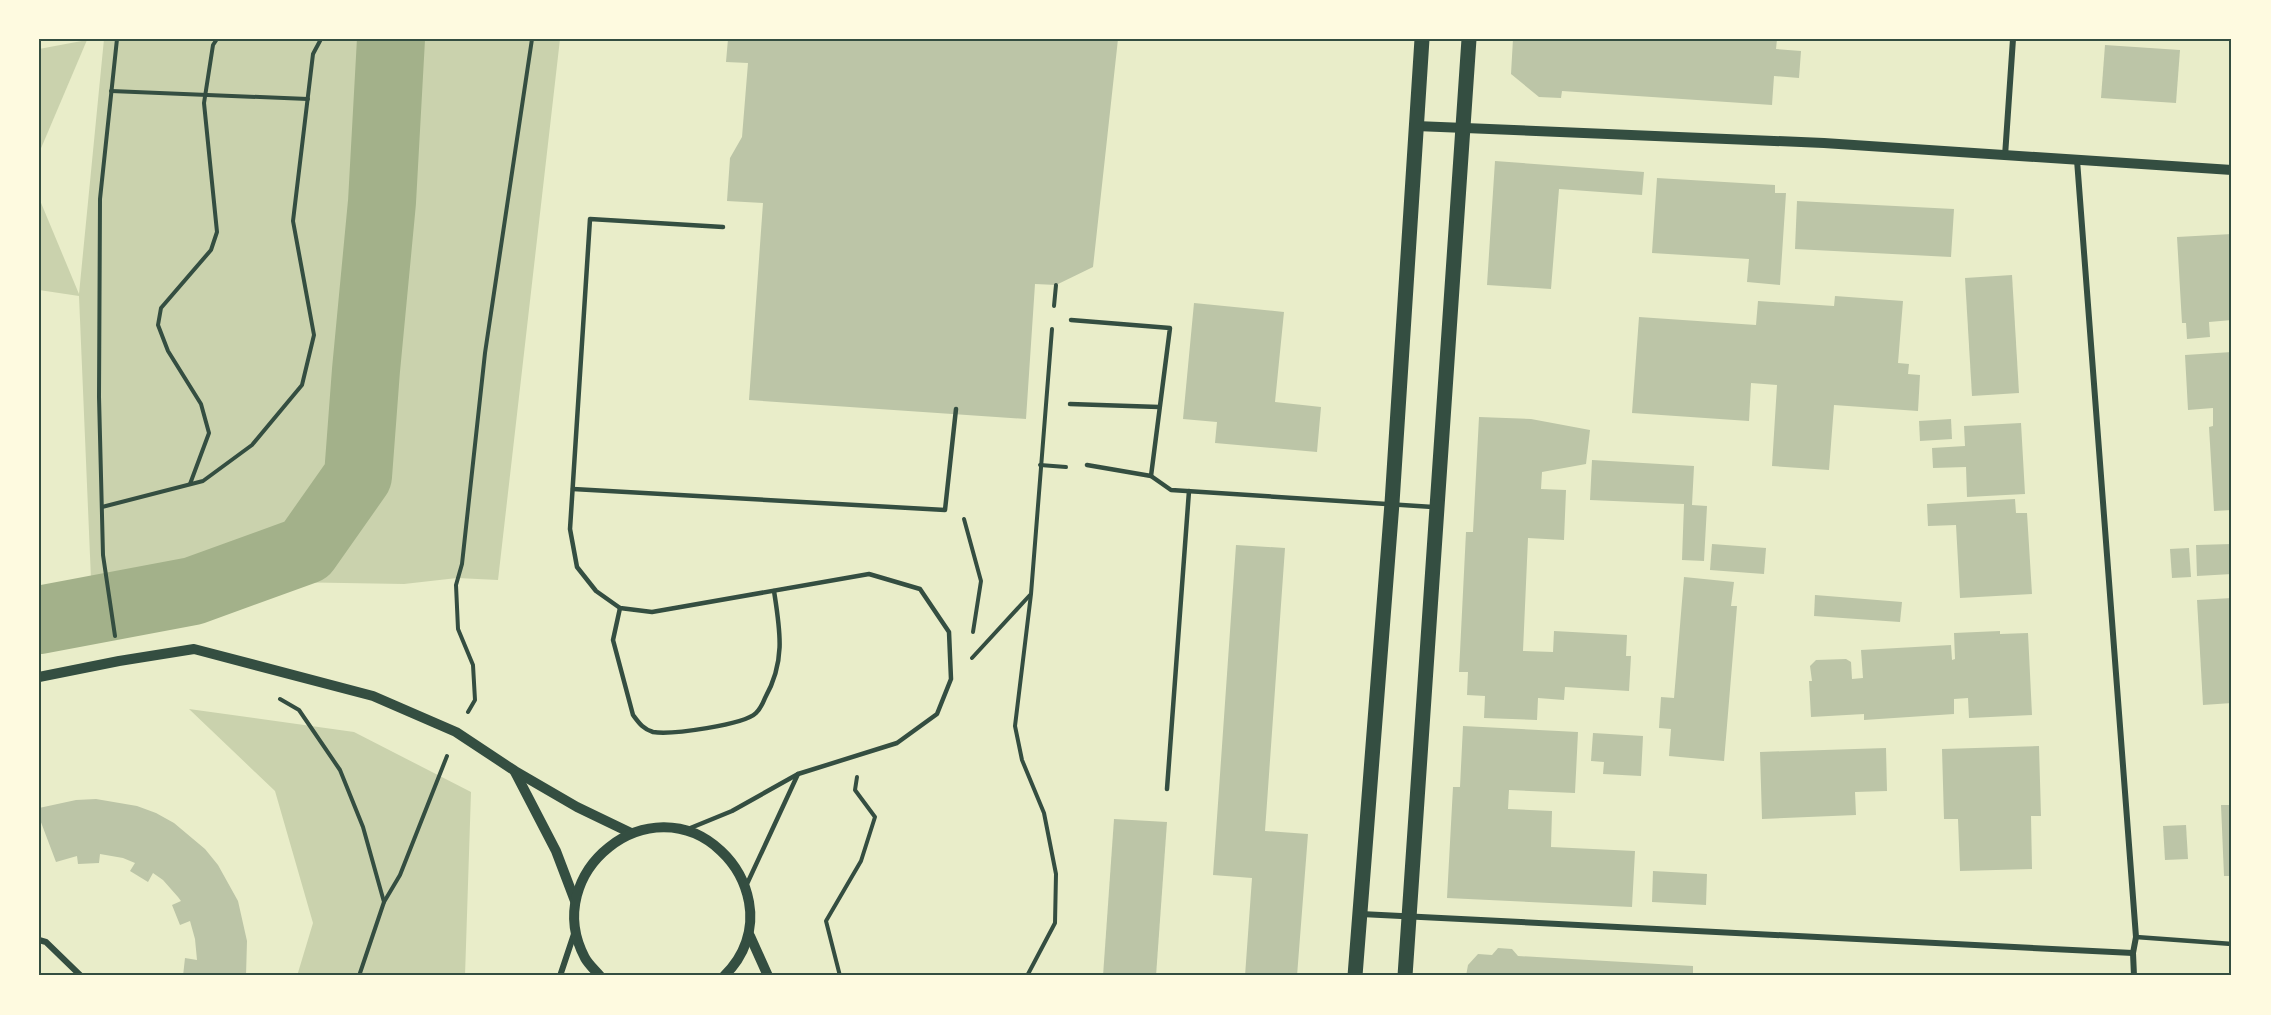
<svg xmlns="http://www.w3.org/2000/svg" width="2271" height="1015" viewBox="0 0 2271 1015" font-family="'Open Sans',sans-serif">
	<style>
		.green { fill: #cad2ad }
		.lines { fill: none; stroke-linecap: round; stroke-linejoin: round }
		.river { stroke: #a3b18a; stroke-width: 68 }
		.building { fill: #bcc5a7 }
		.path { stroke: #344e41; stroke-width: 4 }
		.service { stroke: #344e41; stroke-width: 4.5 }
		.minor { stroke: #344e41; stroke-width: 6 }
		.tertiary { stroke: #344e41; stroke-width: 10 }
		.primary { stroke: #344e41; stroke-width: 15 }
		.neatline { fill: none; stroke: #344e41; stroke-width: 2 }
	</style>
	<rect width="100%" height="100%" fill="#e9edc9"/>
	<g class="green">
		<path d="M104,39H560L498,580L457,578L404,584L91,579L79,296L39,290V198L79,294Z"/>
		<path d="M87,40L39,153V49Z"/>
		<path d="M189,709L354,732L471,792L465,976H297L313,923L275,791Z"/>
	</g>
	<g class="lines">
		<path class="river" d="M39,620L193,591L306,550L358,476L366,370L382,202L391,39"/>
	</g>
	<g class="building">
		<path d="M728,39H1118L1093,267L1056,285L1035,284L1026,419L749,400L763,203L727,201L730,158L742,137L748,63L726,62Z"/>
		<path d="M1513,39H1777L1776,49L1801,51L1799,78L1774,76L1772,105L1562,91L1561,98L1539,97L1511,74Z"/>
		<path d="M2105,45L2180,50L2176,103L2101,98Z"/>
		<path d="M1495,161L1644,172L1642,195L1559,189L1551,289L1487,285Z"/>
		<path d="M1657,178L1775,185V193H1786L1780,285L1747,282L1749,259L1652,253Z"/>
		<path d="M1797,201L1954,209L1951,257L1795,249Z"/>
		<path d="M2232,234V320L2209,322L2210,337L2187,339L2186,323H2182L2177,237Z"/>
		<path d="M2012,275L2019,393L1972,396L1965,278Z"/>
		<path d="M1835,296L1903,301L1898,363L1909,364L1908,374L1920,375L1918,411L1834,405L1829,470L1772,466L1777,385L1751,383L1749,421L1632,413L1639,317L1756,325L1758,301L1834,306Z"/>
		<path d="M1194,303L1284,312L1275,402L1321,407L1317,452L1215,443L1217,422L1183,419Z"/>
		<path d="M2232,352V510L2214,511L2209,427L2213,426V408L2188,410L2185,355Z"/>
		<path d="M1479,417L1531,419L1590,430L1586,464L1542,472L1541,489L1566,490L1564,540L1528,538L1523,651L1553,652L1554,631L1627,635L1626,656H1631L1629,691L1565,687L1564,700L1538,698L1537,720L1484,718L1485,696L1467,695L1468,672H1459L1466,532H1473Z"/>
		<path d="M1951,419L1952,439L1920,441L1919,421Z"/>
		<path d="M2021,423L2025,494L1967,497L1966,467L1933,468L1932,448L1965,446L1964,426Z"/>
		<path d="M1592,460L1694,466L1692,505L1707,506L1704,561L1682,560L1684,504L1590,500Z"/>
		<path d="M2015,499L2016,513H2027L2032,594L1960,598L1956,525L1928,526L1927,504Z"/>
		<path d="M1712,544L1766,548L1764,574L1710,570Z"/>
		<path d="M2232,544V574L2197,576L2196,545Z"/>
		<path d="M1236,545L1285,548L1265,831L1308,834L1297,976H1245L1252,878L1213,875Z"/>
		<path d="M2189,548L2191,577L2172,578L2170,549Z"/>
		<path d="M1684,577L1734,582L1731,606H1737L1724,761L1669,756L1671,729L1659,728L1661,697L1674,698Z"/>
		<path d="M1815,595L1902,602L1900,622L1814,616Z"/>
		<path d="M2232,598V703L2203,705L2197,600Z"/>
		<path d="M2000,631V634L2028,633L2032,715L1969,718L1968,698L1954,699V714L1864,720V714L1811,717L1809,681H1812L1810,666L1816,660L1846,659L1851,662L1852,679L1863,678L1861,650L1951,645L1952,660L1955,659L1954,633Z"/>
		<path d="M1463,726L1578,732L1575,793L1509,790L1508,809L1552,811L1551,847L1635,851L1632,907L1447,898L1453,787H1460Z"/>
		<path d="M1593,733L1643,736L1641,776L1603,774L1604,762L1591,761Z"/>
		<path d="M2039,746L2041,816H2031L2032,869L1960,871L1958,819H1944L1942,749Z"/>
		<path d="M1886,748L1887,791L1855,792L1856,815L1762,819L1760,752Z"/>
		<path d="M96,799L137,806L156,813L174,823L205,849L218,865L238,901L247,941L246,976H183L185,958L197,960L195,939L190,921L180,925L172,905L181,901L178,897L163,880L153,873L148,882L130,871L135,863L123,858L100,854L99,863L78,864L77,856L56,862L39,817V808L76,800Z"/>
		<path d="M2221,805H2232V876H2224Z"/>
		<path d="M1114,819L1167,822L1156,976H1103Z"/>
		<path d="M2186,825L2188,859L2165,860L2163,826Z"/>
		<path d="M1653,871L1707,874L1706,905L1652,902Z"/>
		<path d="M1498,948L1512,949L1518,956L1693,966V976H1466L1468,965L1478,954L1492,955Z"/>
	</g>
	<g class="lines">
		<g class="path">
			<path d="M111,91L308,99"/>
			<path d="M1054,306L1056,285"/>
			<path d="M1040,465L1066,467"/>
			<path d="M190,484L209,433L201,404L168,351L158,325L161,308L211,250L217,232L204,103L213,45L217,39"/>
			<path d="M102,507L203,481L252,445L302,385L314,335L293,221L313,54L321,39"/>
			<path d="M964,519L981,581L973,632"/>
			<path d="M115,636L103,555L99,397L100,199L117,39"/>
			<path d="M972,658L1030,595"/>
			<path d="M280,699L299,710L340,770L363,827L384,902L359,976"/>
			<path d="M468,712L475,700L473,665L458,629L456,585L462,564L485,353L532,39"/>
			<path d="M384,902L400,875L447,756"/>
			<path d="M840,976L826,921L861,861L875,817L855,790L857,777"/>
			<path d="M1027,976L1055,923L1056,874L1044,813L1022,760L1015,726L1031,594L1052,329"/>
		</g>
		<g class="service">
			<path d="M1071,320L1170,328L1151,476"/>
			<path d="M1070,404L1159,407"/>
			<path d="M1087,465L1151,476L1171,490L1433,507"/>
			<path d="M573,489L945,510L956,409"/>
			<path d="M620,608L613,640L633,715C639,723 643,729 653,732C671,735 744,725 756,713C760,709 763,703 765,698C786,661 780,630 774,591"/>
			<path d="M1167,789L1189,491"/>
			<path d="M688,829L732,811L798,774L897,743L937,714L951,679L949,632L920,589L869,574L652,612L620,608L596,591L577,567L570,529L590,219L723,227"/>
			<path d="M746,886L798,774"/>
			<path d="M2136,937L2232,944"/>
		</g>
		<g class="minor">
			<path d="M2005,156L2013,39"/>
			<path d="M2077,160L2136,937L2133,953L2134,976"/>
			<path d="M1361,914L2133,953"/>
			<path d="M39,940L46,942L81,976"/>
			<path d="M560,976L575,931"/>
		</g>
		<g class="tertiary">
			<path d="M1416,126L1824,143L2232,170"/>
			<path d="M39,677L119,661L194,649L373,696L456,732L515,771L577,807L631,833"/>
			<path d="M515,772L556,851L575,901"/>
			<path d="M750,936L768,976"/>
			<path d="M600,976C595,970 589,965 585,958C539,872 650,784 721,851C736,865 745,881 749,902C754,929 745,956 724,976"/>
		</g>
		<g class="primary">
			<path d="M1355,976L1392,503L1422,39"/>
			<path d="M1405,976L1469,39"/>
		</g>
	</g>
	<rect width="2271" height="1015" fill="none" stroke="#fefae0" stroke-width="81"/>
	<rect x="40" y="40" width="2190" height="934" class="neatline"/>
</svg>
